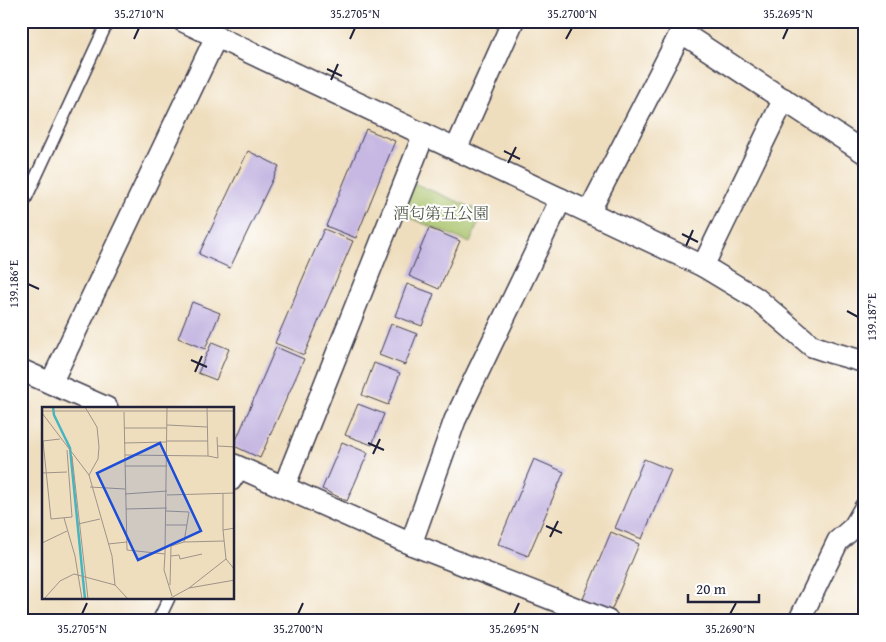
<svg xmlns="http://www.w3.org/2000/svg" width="886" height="642" viewBox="0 0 886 642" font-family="'Gentium Book Plus','Noto Serif JP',serif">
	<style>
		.green { fill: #a7c167; stroke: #647251 }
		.building { fill: #c6b8e2 }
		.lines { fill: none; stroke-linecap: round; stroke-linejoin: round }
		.service-casing { stroke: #413e4f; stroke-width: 14 }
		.minor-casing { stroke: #413e4f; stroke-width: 24 }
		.service { stroke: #fff; stroke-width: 11 }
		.minor { stroke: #fff; stroke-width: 21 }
		.ticks { fill: none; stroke: #22223b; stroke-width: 2 }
		.labels { text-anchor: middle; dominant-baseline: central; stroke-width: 4; stroke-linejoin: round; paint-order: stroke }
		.park-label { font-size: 16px; fill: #515a4a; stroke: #fff }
		.inset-river { fill: none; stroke: #46b5c0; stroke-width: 2.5 }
		.inset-road { fill: none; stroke: #9d938a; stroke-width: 1 }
		.view { fill: #1d4ed8; fill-opacity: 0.15; stroke: #1d4ed8; stroke-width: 2.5 }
		.inset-edge { fill: none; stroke: #22223b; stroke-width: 2.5 }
		.neatline { fill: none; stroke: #22223b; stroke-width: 2 }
		.ticks-label { font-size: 12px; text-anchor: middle; fill: #22223b }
	</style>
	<rect width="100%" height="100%" fill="#fff"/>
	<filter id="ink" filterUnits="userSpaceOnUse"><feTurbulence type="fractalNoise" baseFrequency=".02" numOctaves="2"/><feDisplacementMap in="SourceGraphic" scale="10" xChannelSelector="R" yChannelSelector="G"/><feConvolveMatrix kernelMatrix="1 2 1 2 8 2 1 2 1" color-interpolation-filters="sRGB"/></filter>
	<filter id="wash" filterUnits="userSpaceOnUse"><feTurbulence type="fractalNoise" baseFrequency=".0096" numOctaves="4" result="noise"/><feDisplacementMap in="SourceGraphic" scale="20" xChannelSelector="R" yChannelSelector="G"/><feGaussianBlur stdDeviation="1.12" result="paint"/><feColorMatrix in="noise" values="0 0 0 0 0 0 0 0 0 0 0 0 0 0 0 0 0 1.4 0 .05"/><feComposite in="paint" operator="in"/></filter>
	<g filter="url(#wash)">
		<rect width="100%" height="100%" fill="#efdebe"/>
		<path class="green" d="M411,182L483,212L470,243L398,213Z"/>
		<g id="blocks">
			<g class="building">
				<path d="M366,129L395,141L356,238L326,226Z"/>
				<path d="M248,151L279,166L230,268L199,254Z"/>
				<path d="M429,228L460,241L439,289L409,276Z"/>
				<path d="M324,229L353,241L304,355L275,343Z"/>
				<path d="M407,284L434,294L422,326L395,316Z"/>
				<path d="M192,302L220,313L205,349L178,338Z"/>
				<path d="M391,324L417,334L405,365L379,355Z"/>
				<path d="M212,342L229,349L216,380L198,373Z"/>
				<path d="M276,347L304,359L260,458L234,446V445Z"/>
				<path d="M374,363L400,373L388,405L362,395Z"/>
				<path d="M358,404L384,414L372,445L345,435Z"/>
				<path d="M342,442L368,453L347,501L322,489Z"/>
				<path d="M534,459L564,472L528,556L498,544Z"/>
				<path d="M644,459L671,470L642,539L615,528Z"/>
				<path d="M611,532L639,544L611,611L583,599Z"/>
			</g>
		</g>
	</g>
	<g filter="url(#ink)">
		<use href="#blocks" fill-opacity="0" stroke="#413e4f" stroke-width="1"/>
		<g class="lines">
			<defs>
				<g id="service">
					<path d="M21,209L108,21"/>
					<path d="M234,484L244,469"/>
					<path d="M158,621L169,598"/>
				</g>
				<g id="minor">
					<path d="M183,21L703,266L756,298L812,346L833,353L865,362"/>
					<path d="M456,149L513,21"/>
					<path d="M589,212L681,32L865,153"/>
					<path d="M703,266L784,99"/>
					<path d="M21,370L107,408"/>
					<path d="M51,383L216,37"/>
					<path d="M234,465L411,544L608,621"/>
					<path d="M284,487L424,134"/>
					<path d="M411,544L455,420L561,199"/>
					<path d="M799,621L838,541L854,527L865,508"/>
				</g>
			</defs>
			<use href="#service" class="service-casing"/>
			<use href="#minor" class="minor-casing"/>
			<use href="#service" class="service"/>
			<use href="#minor" class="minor"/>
		</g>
	</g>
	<path class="ticks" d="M134,39L139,28M350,39L355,28M566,39L572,28M783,39L788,28M327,69L342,76M331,80L338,64M504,151L520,159M508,163L516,147M682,234L698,242M686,246L693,230M28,284L39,289M847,311L858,317M191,360L207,367M195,372L202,356M368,443L384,450M373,454L380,439M546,526L562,533M550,537L558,521M82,614L87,603M298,614L303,603M514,614L519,603M730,614L736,603"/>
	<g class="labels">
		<g class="park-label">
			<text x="441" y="213">酒匂第五公園</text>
		</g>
	</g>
	<g transform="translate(42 407)">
		<rect width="192" height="192" fill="#efdebe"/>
		<path class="inset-river" d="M11,0L12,8L28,41L43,192"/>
		<path class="inset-road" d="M43,0L55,20L57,40L56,52L47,68M0,4H193M82,5L85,143L123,147L125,0M0,6L47,68L70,149L73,178L32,167L18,174L2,192M125,18L165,20M82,21H125M1,34L9,112L30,110L25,43M1,34L18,32M125,34H166M82,36L125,35M176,39L193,40M83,48L166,49L165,0M30,49L46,192M166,49L176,51L175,30M83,59H125M0,66L25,65M48,80L83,82M83,87L125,84M125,88L193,86M84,102L125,101M124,104L147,105L142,135M22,111L33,149L40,192M36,117L58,112M124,118H145M193,121L181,123L184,152L193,163M181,123V87M0,136L25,124M66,137L85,135M123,147L122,163L130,189M129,149L137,148L138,152L160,147M73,178L86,192M128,178L129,139L142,135L182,134M147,181L184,152M127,192L147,181L193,173"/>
		<path class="view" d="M118,36L159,124L96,153L55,66Z"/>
		<rect width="192" height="192" class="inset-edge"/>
	</g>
	<rect width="886" height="642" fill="none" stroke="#fff" stroke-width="55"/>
	<path d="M688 594v8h71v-8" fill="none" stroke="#22223b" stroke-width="2.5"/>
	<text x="696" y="594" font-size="15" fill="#22223b" stroke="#ffffff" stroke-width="4" paint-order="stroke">20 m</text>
	<rect x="28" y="28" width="830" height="586" class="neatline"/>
	<g class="ticks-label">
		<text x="139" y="18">35.2710°N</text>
		<text x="355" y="18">35.2705°N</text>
		<text x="572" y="18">35.2700°N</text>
		<text x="788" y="18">35.2695°N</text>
		<text transform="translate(14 284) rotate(-90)" y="4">139.186°E</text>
		<text transform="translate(872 317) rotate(-90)" y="4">139.187°E</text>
		<text x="82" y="633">35.2705°N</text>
		<text x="298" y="633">35.2700°N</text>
		<text x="514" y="633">35.2695°N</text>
		<text x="730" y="633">35.2690°N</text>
	</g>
</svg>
